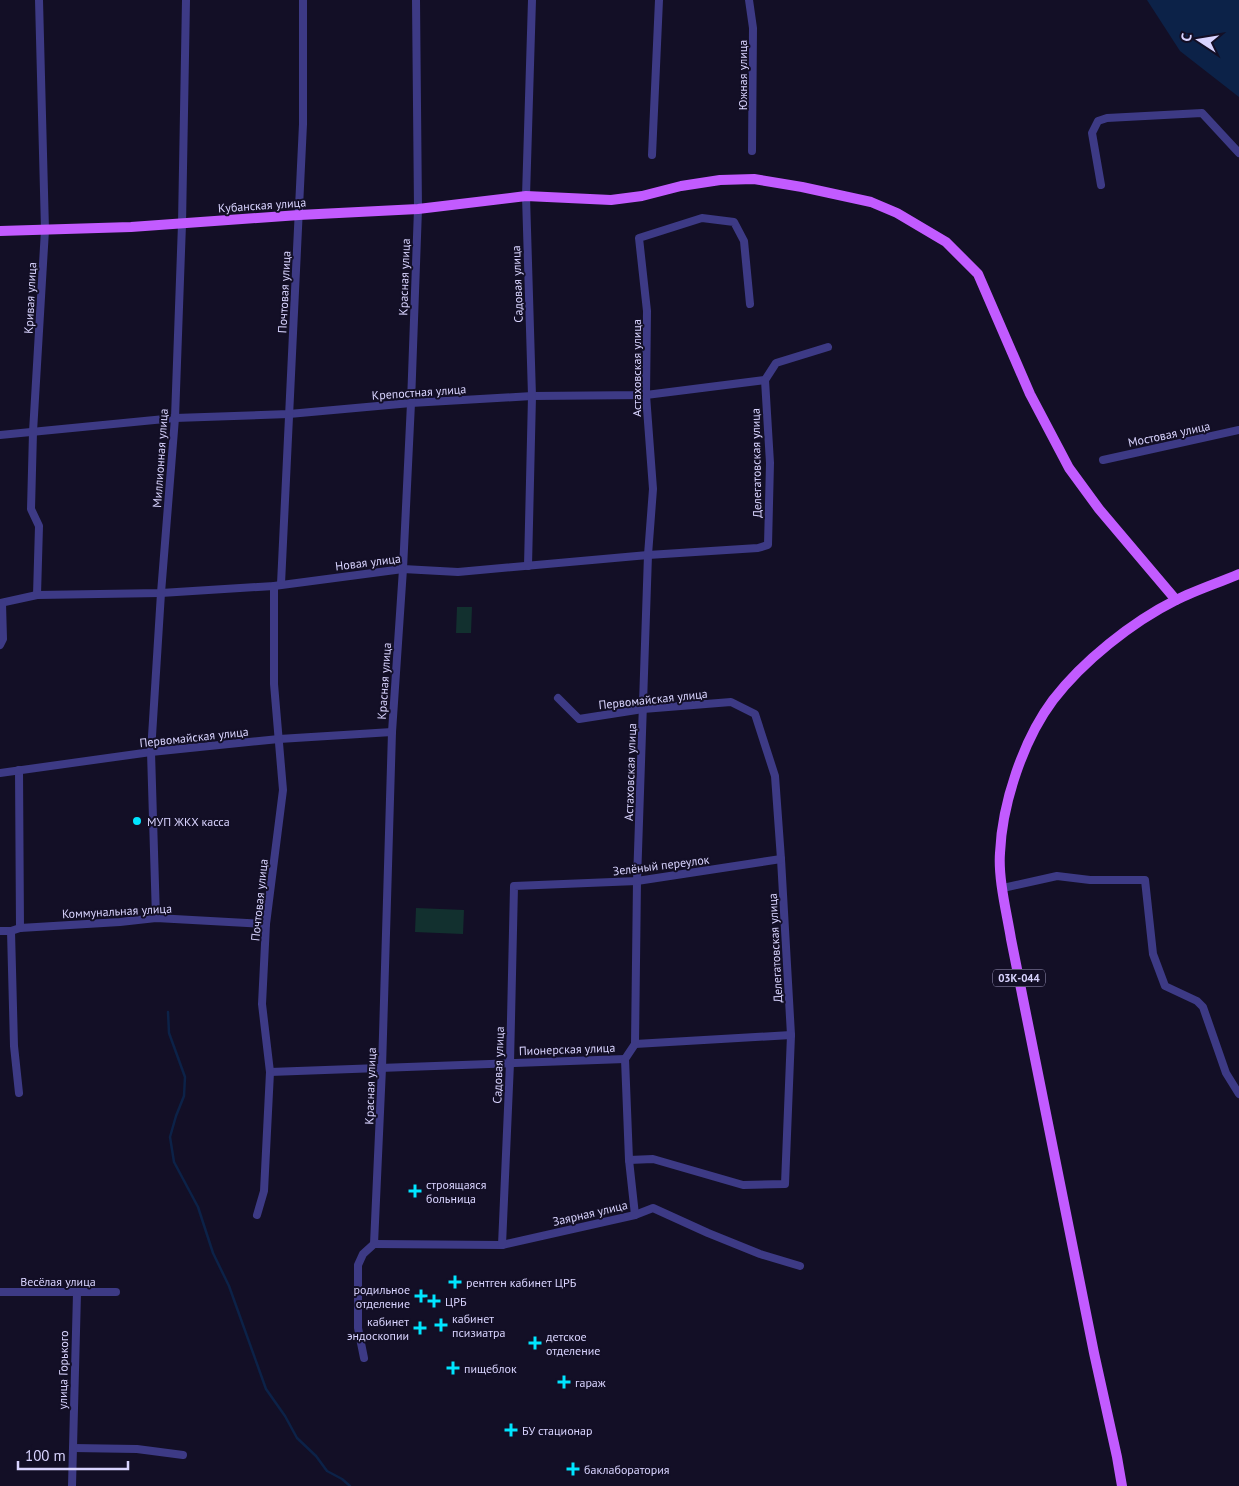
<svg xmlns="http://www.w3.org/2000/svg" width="1239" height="1486" viewBox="0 0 1239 1486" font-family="'PT Sans',sans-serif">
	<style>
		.green { fill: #12302f }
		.water { fill: #0c2248 }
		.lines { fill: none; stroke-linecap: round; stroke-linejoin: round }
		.stream { stroke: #0c2248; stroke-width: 2.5 }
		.minor { stroke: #3d3a85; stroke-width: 8 }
		.major { stroke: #c25bff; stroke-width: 10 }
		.poi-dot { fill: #00e5ff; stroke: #130f26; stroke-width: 2 }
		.labels { text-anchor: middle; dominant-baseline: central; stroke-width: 4; stroke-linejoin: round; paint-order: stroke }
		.shield { fill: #130f26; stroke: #9e99be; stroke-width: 1 }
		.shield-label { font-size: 11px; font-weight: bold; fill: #d9d4ff }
		.street-label { font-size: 12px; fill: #d9d4ff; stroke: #130f26 }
		.poi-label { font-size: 12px; fill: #d9d4ff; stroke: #130f26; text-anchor: start }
	</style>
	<rect width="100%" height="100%" fill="#130f26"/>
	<g class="green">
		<path d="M457,607H472L471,633H456Z"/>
		<path d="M416,908L464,910L463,934L415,932Z"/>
	</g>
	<path class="water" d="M1147,0H1239V97L1180,51Z"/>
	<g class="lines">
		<path class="stream" d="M168,1012L169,1033L185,1077L184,1096L176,1116L170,1137L174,1162L198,1207L213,1253L229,1286L266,1389L285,1416L297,1438L316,1456L327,1471L342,1479L350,1486"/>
		<g class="minor">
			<path d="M749,0L753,28L752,151"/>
			<path d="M652,155L659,0"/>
			<path d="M1101,185L1092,133L1098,121L1107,118L1202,113L1239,153"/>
			<path d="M0,435L175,418L289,414L411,403L532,396L646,395L765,380L776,363L828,347"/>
			<path d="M1103,460L1239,430"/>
			<path d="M528,566L532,396L526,196L532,0"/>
			<path d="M281,584L303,124V0"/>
			<path d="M37,595L39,526L31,509L33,432L45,230L39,0"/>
			<path d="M0,603L37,595L161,593L274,586L403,569L458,572L648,555L758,548L768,545L770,463L765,380"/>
			<path d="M0,645L3,639L2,603"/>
			<path d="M558,698L579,719L643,709L731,702L755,714L775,776L781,859L791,1035L785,1184L743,1185L653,1159L629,1160"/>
			<path d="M19,770L20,928"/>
			<path d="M0,773L151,752L279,739L392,732"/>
			<path d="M1003,888L1057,876L1090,880H1145L1153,954L1165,986L1197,1001L1203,1007L1226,1073L1239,1094"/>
			<path d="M156,918L151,752L161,593L175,418L182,224L186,0"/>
			<path d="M0,931H11L20,928L120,922L156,918L266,924"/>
			<path d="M11,931L14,1046L19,1093"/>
			<path d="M635,1044L791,1035"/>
			<path d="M270,1072L625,1059"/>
			<path d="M257,1215L264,1191L270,1072L262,1004L266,924L283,790L274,684V586"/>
			<path d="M635,1215L629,1160L625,1059L635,1044L637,881L648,555L653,489L646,395L647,311L639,238L702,218L734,222L744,241L750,304"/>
			<path d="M374,1244L502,1245L635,1215L653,1208L708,1233L760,1254L800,1266"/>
			<path d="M502,1245L510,1063L514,886L637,881L781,859"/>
			<path d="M0,1292H116"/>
			<path d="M364,1358L358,1328V1265L363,1254L374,1244L382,1068L392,732L403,569L411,403L418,209L416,0"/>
			<path d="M73,1448L137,1449L183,1455"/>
			<path d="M72,1486L77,1293"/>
		</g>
		<g class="major">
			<path d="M0,231L131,227L299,215L418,209L526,196L611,200L642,196L681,186L720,180L754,179L802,187L871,202L897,213L946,242L978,274L1030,394L1069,468L1099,509L1176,600"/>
			<path d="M1122,1486L1117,1457L1094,1353L1011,939C1007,914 998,879 1000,853C1002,804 1023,740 1053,700C1083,661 1132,622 1176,600C1196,590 1218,583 1239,574"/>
		</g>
	</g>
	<g class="poi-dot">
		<circle cx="137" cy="821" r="5"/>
		<path d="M412.5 1183.5h5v5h5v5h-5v5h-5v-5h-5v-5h5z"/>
		<path d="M452.5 1274.5h5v5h5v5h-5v5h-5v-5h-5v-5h5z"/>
		<path d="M418.5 1288.5h5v5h5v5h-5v5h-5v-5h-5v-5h5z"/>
		<path d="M431.5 1293.5h5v5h5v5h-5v5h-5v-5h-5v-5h5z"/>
		<path d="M438.5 1317.5h5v5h5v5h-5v5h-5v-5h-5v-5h5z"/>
		<path d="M417.5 1320.5h5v5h5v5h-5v5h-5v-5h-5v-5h5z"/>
		<path d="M532.5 1335.5h5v5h5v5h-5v5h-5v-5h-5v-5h5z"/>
		<path d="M450.5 1360.5h5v5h5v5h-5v5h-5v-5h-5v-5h5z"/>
		<path d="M561.5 1374.5h5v5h5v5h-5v5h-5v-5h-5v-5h5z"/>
		<path d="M508.5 1422.5h5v5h5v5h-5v5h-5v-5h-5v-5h5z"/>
		<path d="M570.5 1461.5h5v5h5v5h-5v5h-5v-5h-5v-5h5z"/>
	</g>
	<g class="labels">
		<rect class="shield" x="993" y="969.5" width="52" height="17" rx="4"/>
		<g class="shield-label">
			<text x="1019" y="978">03К-044</text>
		</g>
		<g class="street-label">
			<text transform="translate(742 75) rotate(-90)">Южная улица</text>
			<text transform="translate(262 205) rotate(-4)">Кубанская улица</text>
			<text transform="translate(404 277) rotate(-88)">Красная улица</text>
			<text transform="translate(517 284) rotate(-92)">Садовая улица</text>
			<text transform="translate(284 292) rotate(-87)">Почтовая улица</text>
			<text transform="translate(30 298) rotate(-87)">Кривая улица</text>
			<text transform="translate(636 368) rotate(-90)">Астаховская улица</text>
			<text transform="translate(419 392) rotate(-4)">Крепостная улица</text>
			<text transform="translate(1169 434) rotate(-12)">Мостовая улица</text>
			<text transform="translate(160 458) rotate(-86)">Миллионная улица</text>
			<text transform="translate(756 463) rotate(-91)">Делегатовская улица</text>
			<text transform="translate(368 562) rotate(-7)">Новая улица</text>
			<text transform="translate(384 681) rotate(-86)">Красная улица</text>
			<text transform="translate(653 699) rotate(-6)">Первомайская улица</text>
			<text transform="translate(194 737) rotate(-6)">Первомайская улица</text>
			<text transform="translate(630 772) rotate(-88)">Астаховская улица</text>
			<text transform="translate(661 865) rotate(-7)">Зелёный переулок</text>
			<text transform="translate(259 900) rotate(-84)">Почтовая улица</text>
			<text transform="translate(117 911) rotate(-3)">Коммунальная улица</text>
			<text transform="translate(775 948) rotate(-93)">Делегатовская улица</text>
			<text transform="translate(567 1049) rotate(-2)">Пионерская улица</text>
			<text transform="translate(498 1065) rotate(-88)">Садовая улица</text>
			<text transform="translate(370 1086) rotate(-88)">Красная улица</text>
			<text transform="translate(590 1213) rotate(-13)">Заярная улица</text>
			<text x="58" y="1281">Весёлая улица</text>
			<text transform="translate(63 1370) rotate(-89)">улица Горького</text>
		</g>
		<g class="poi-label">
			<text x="147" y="821">МУП ЖКХ касса</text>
			<text x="426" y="1184">строящаяся<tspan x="426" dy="14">больница</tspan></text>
			<text x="466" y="1282">рентген кабинет ЦРБ</text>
			<text x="410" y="1289" text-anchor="end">родильное<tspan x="410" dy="14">отделение</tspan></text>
			<text x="445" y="1301">ЦРБ</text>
			<text x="452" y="1318">кабинет<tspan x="452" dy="14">псизиатра</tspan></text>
			<text x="409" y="1321" text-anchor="end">кабинет<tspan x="409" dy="14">эндоскопии</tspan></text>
			<text x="546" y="1336">детское<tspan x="546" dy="14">отделение</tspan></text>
			<text x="464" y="1368">пищеблок</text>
			<text x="575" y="1382">гараж</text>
			<text x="522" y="1430">БУ стационар</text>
			<text x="584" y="1469">баклаборатория</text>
		</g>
	</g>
	<g transform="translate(1199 40) rotate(282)" stroke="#130f26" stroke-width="4" paint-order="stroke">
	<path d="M0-4L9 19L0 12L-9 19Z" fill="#d9d4ff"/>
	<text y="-8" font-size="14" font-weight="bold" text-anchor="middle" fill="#d9d4ff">С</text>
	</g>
	<path d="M18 1461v8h110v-8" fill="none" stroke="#d9d4ff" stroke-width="2.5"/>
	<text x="25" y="1461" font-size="15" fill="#d9d4ff" stroke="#130f26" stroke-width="4" paint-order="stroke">100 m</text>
</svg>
